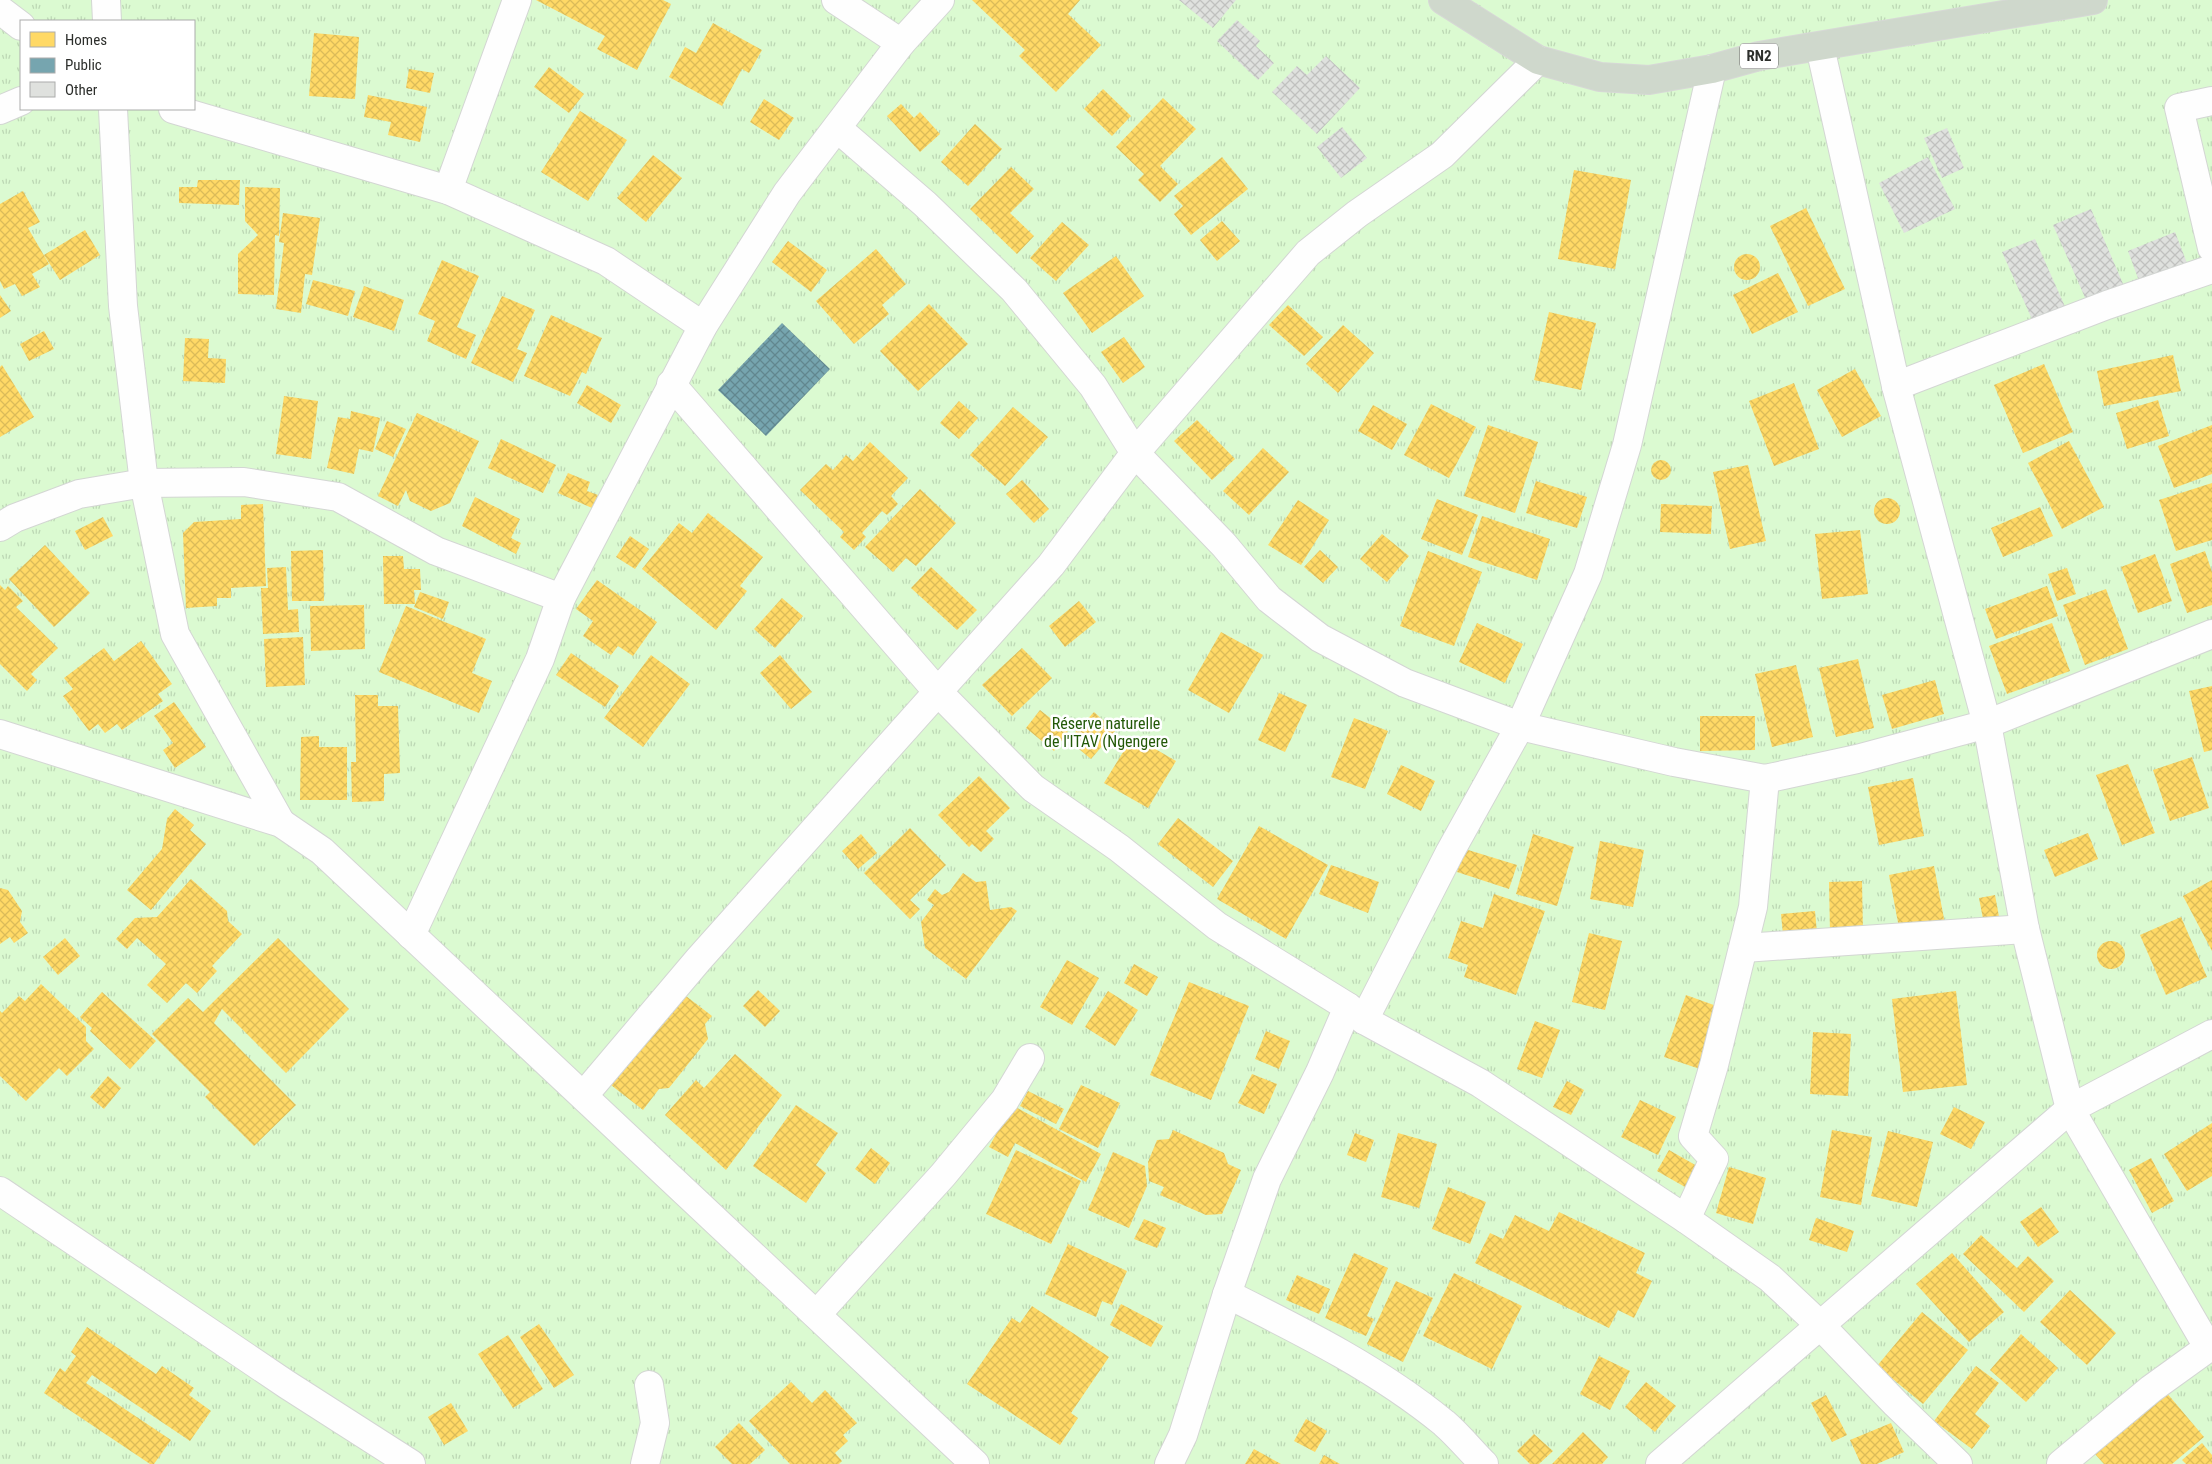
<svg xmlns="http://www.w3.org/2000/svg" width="2212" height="1464" viewBox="0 0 2212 1464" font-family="'Roboto Condensed',sans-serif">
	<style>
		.park { fill: url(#park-tufts); fill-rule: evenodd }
		.homes { fill: url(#homes-cross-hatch) }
		.public { fill: url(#public-cross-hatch) }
		.building { fill: url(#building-cross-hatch) }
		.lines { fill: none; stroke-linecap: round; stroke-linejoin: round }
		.street-casing { stroke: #d3d6d3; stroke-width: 30 }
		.highway-casing { stroke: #d7d8d6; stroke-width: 30 }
		.street { stroke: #fefefe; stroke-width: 28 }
		.highway { stroke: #cfd8cc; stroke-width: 28 }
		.labels { text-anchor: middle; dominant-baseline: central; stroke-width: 5; stroke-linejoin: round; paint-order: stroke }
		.shield { fill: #fff; stroke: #6c6d6b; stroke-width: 1 }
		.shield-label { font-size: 15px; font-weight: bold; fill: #2d2f2c }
		.park-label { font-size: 16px; fill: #225806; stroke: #fff }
	</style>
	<defs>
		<pattern id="park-tufts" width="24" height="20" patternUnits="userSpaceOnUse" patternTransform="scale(1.25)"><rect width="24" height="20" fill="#dbfad1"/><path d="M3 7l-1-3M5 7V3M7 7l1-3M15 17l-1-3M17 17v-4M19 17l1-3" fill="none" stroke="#bcd7b4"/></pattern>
		<pattern id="homes-cross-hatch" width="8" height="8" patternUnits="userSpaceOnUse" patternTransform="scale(1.25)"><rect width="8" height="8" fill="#ffd966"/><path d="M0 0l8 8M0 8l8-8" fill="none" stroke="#dbbb59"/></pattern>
		<pattern id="public-cross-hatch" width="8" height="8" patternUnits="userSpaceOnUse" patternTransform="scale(1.25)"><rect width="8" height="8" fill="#76a5af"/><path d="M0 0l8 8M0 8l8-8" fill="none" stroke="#61878f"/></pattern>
		<pattern id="building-cross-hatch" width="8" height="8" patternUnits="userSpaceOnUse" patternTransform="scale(1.25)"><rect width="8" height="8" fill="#dfe1de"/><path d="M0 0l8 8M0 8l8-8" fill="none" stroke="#c0c1bf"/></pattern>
	</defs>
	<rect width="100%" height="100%" fill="#f8fbf7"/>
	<path class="park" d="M0,0H2212V1464H0ZM21,21H194V109H21Z"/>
	<g class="homes">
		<path d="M536,0H663L671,4L637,70L597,49L605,36Z"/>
		<path d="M972,0H1080L1068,14L1101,45L1056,92L1019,56L1025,50Z"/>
		<path d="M713,23L762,50L749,73L742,69L722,106L669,77L685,47L696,53Z"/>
		<path d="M314,33L359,37L355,99L309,96Z"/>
		<path d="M549,67L584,94L569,113L534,87Z"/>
		<path d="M409,69L434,73L430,93L406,88Z"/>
		<path d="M1103,89L1131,116L1112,136L1084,109Z"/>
		<path d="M368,95L427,107L420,142L388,135L391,122L364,117Z"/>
		<path d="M1163,98L1196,129L1160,166L1178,184L1160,202L1138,180L1144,174L1116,147Z"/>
		<path d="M764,99L794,118L779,140L750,122Z"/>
		<path d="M901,104L914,118L920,112L940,134L920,152L887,116Z"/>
		<path d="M580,111L627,140L588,201L541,172Z"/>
		<path d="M975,124L1002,149L968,186L941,162Z"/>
		<path d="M653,155L682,178L646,222L617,198Z"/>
		<path d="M1222,157L1248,189L1191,235L1174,214L1183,206L1174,196Z"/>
		<path d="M1011,167L1034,189L1010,213L1034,236L1017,254L970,209Z"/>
		<path d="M1574,170L1631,180L1615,269L1558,259Z"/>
		<path d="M198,180H240L239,205L179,203V187H197Z"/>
		<path d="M245,187L280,188L279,236L275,235L274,295L238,294V254L258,235L245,221Z"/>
		<path d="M23,191L40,222L28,228L49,264L32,274L40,287L22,296L15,284L4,289L0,281V204Z"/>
		<path d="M1806,208L1845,289L1808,306L1770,226Z"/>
		<path d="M283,213L320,218L312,275L305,274L301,313L276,309L284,243L279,242Z"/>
		<path d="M1222,221L1240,241L1217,261L1200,240Z"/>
		<path d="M1062,222L1089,245L1056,281L1030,258Z"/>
		<path d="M85,230L100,255L60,280L44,255Z"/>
		<path d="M788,241L827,270L811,292L772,262Z"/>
		<path d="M876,249L906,284L882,305L889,314L854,344L816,301Z"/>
		<circle cx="1747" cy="267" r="13"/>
		<path d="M1116,256L1144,296L1092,333L1063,293Z"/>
		<path d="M442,260L479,276L457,327L476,335L466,359L427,341L435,321L418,314Z"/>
		<path d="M1778,273L1798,312L1752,334L1733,295Z"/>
		<path d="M313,280L355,291L348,316L306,304Z"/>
		<path d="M364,286L404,300L394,331L353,317Z"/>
		<path d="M0,295L11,311L0,318Z"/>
		<path d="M502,296L535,310L517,349L527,353L513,382L471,363Z"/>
		<path d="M929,304L968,344L918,391L880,351Z"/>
		<path d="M1288,305L1323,337L1304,356L1269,325Z"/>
		<path d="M1549,312L1596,323L1581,390L1534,380Z"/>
		<path d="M551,315L602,338L586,374L582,372L570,396L524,376Z"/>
		<path d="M1343,325L1374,353L1338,393L1306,364Z"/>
		<path d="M44,331L54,349L29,361L20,344Z"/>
		<path d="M1124,337L1145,367L1123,383L1101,352Z"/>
		<path d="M185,338L209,339L208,358L226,359L225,383L183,381Z"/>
		<path d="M2173,355L2181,391L2104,406L2097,371Z"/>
		<path d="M2044,364L2073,432L2023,453L1994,385Z"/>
		<path d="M2,365L34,417L0,437V367Z"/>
		<path d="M1855,369L1881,416L1842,437L1817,390Z"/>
		<path d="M1794,383L1819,449L1774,466L1749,401Z"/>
		<path d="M587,385L621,405L611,423L577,403Z"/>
		<path d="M284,396L318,401L311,459L276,454Z"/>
		<path d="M2158,400L2169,436L2127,449L2116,413Z"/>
		<path d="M959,401L978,418L959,439L940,423Z"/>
		<path d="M1431,404L1476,427L1449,478L1404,455Z"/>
		<path d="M1373,405L1407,424L1392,450L1358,431Z"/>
		<path d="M1013,407L1048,437L1005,486L970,455Z"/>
		<path d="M351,411L380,418L373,452L359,449L354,474L327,468L338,417L350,419Z"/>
		<path d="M417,413L479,441L450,503L431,511L410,501L406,490L398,506L378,496Z"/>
		<path d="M1197,420L1235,459L1212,480L1174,441Z"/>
		<path d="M387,421L406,429L393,457L375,449Z"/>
		<path d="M1488,425L1538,442L1515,513L1464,496Z"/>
		<path d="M2212,425V474L2174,488L2158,446Z"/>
		<path d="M501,439L556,465L543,493L488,468Z"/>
		<path d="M2069,441L2104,507L2062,529L2028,463Z"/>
		<path d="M870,442L908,478L891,496L898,504L887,515L882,511L862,533L866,537L854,550L840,537L844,532L800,490L826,464L833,470L846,455L853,461Z"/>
		<path d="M1263,448L1289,472L1249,515L1223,491Z"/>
		<circle cx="1661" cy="470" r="10"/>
		<path d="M1748,465L1766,541L1730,549L1713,472Z"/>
		<path d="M568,473L590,482L587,491L598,495L592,508L558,493Z"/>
		<path d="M1022,480L1049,509L1034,523L1006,494Z"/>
		<path d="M1536,481L1587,497L1577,528L1526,513Z"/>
		<path d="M2212,483V540L2176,551L2159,500Z"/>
		<path d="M920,489L956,523L916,566L906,558L893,572L865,547Z"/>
		<path d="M475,497L520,519L511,538L521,543L516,554L462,526Z"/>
		<circle cx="1887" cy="511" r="13"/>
		<path d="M1437,499L1478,515L1462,555L1421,539Z"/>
		<path d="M1298,500L1329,520L1301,565L1268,545Z"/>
		<path d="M263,504L266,586L231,588V598H217V606L186,608L183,533L194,522L241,519V505Z"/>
		<path d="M1661,504L1712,506L1711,534L1660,532Z"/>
		<path d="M2040,507L2053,536L2003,557L1991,528Z"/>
		<path d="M708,513L763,557L740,586L747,591L716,630L642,569L679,523L692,533Z"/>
		<path d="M1482,516L1550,539L1537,580L1468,557Z"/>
		<path d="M103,517L113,536L85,550L75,531Z"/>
		<path d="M1860,530L1868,594L1822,599L1815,534Z"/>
		<path d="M1382,534L1409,556L1387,582L1360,559Z"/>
		<path d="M630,536L649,549L635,569L616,557Z"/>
		<path d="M45,545L90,593L54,627L9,579Z"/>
		<path d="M323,550L324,601H292L291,551Z"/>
		<path d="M1320,550L1338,567L1323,583L1304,567Z"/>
		<path d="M1428,551L1482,572L1454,646L1400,626Z"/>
		<path d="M2205,551L2212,572V605L2187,613L2170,564Z"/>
		<path d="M2155,554L2172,601L2138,613L2121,567Z"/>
		<path d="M383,556H403L404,569H420L421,590H414L415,604H384Z"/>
		<path d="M286,567L288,610L298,609L299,632L263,634L261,588H268L267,568Z"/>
		<path d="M931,567L977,610L957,630L911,588Z"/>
		<path d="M2067,568L2076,594L2057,601L2048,574Z"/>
		<path d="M597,580L657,622L633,656L618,646L611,655L583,636L593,621L576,609Z"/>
		<path d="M0,585L5,590L8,586L23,601L16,607L58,648L31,674L37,680L27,691L0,664Z"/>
		<path d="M2047,586L2058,616L1996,639L1985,609Z"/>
		<path d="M2106,589L2128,649L2085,665L2063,605Z"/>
		<path d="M420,592L449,602L443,619L414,607Z"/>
		<path d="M782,598L803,616L775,648L754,629Z"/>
		<path d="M1079,601L1096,622L1065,647L1049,626Z"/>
		<path d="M364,605L365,649L311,651L310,606Z"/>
		<path d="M406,606L486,639L472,673L492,681L479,713L379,672Z"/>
		<path d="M1477,623L1523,644L1505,683L1459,662Z"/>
		<path d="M2052,623L2070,671L2007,694L1989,646Z"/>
		<path d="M1221,632L1263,655L1229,713L1188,690Z"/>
		<path d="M303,637L305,685L266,687L264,639Z"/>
		<path d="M141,641L172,684L158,694L163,701L122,730L117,724L105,733L98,724L89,731L63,696L73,689L64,678L104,648L114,661Z"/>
		<path d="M1022,648L1052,678L1012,716L982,685Z"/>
		<path d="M571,653L619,686L605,707L556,675Z"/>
		<path d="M651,655L690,684L643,747L604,718Z"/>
		<path d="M780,655L812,692L791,709L760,673Z"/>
		<path d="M1858,659L1874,728L1836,737L1819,668Z"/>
		<path d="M1796,665L1813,737L1772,747L1755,674Z"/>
		<path d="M1935,680L1944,714L1892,729L1882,695Z"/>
		<path d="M2212,686V750L2204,752L2189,691Z"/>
		<path d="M1279,693L1307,705L1285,752L1258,740Z"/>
		<path d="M355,695H378V706H398L400,773L384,774V801L352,802L351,762H356Z"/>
		<path d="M174,702L206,747L175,768L163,750L173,743L154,716Z"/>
		<path d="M1040,710L1068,732L1054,751L1026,728Z"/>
		<path d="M1094,712L1115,731L1091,759L1068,740Z"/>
		<path d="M1700,716H1755V750L1700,751Z"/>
		<path d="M1354,718L1388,731L1365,789L1331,777Z"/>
		<path d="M319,736V747H347V800H300L301,737Z"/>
		<path d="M1133,736L1176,761L1148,808L1104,783Z"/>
		<path d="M2192,757L2209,808L2170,821L2153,770Z"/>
		<path d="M2128,764L2155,833L2122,845L2096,775Z"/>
		<path d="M1401,765L1435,781L1421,811L1387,794Z"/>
		<path d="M979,776L1010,808L986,831L994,839L981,852L972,844L969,847L938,815Z"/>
		<path d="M1913,778L1924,836L1879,845L1868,787Z"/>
		<path d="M175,809L194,825L190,830L206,844L151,910L127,890L162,849L167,819Z"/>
		<path d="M1178,818L1233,861L1213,887L1158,844Z"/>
		<path d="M1259,826L1328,865L1286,939L1217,899Z"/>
		<path d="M910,828L946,865L910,900L920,909L910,919L864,873Z"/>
		<path d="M2088,833L2098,859L2055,877L2044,850Z"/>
		<path d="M861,834L877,853L858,869L842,851Z"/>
		<path d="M1533,834L1574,847L1557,906L1516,894Z"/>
		<path d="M1600,841L1644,850L1633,907L1590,899Z"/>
		<path d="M1465,849L1517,865L1509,889L1457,872Z"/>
		<path d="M1331,865L1379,882L1368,913L1319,894Z"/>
		<path d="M1934,866L1945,924L1900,933L1889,875Z"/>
		<path d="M963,873L976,882L986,881L990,910L1011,907L1017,911L966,979L925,948L921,922L934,905L927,900L935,889L942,895L949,892Z"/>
		<path d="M191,879L227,911L228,921L242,934L212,966L217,971L197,993L186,983L167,1003L147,985L166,964L137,938L127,949L116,939L135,918L157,917Z"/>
		<path d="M2212,880V951L2183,896Z"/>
		<path d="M1862,881L1863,933H1830L1829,882Z"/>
		<path d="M0,888L8,890L22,911L20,922L28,933L14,943L10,937L0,944Z"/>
		<path d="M1494,894L1545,911L1516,995L1464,977L1468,965L1448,958L1461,921L1483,928Z"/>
		<path d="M1995,895L2000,922L1984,924L1979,898Z"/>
		<path d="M1815,911L1817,933L1783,935L1781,914Z"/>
		<path d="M2181,917L2207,977L2166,995L2140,935Z"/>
		<path d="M1589,933L1622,941L1605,1010L1572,1002Z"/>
		<path d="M65,938L80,956L58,975L43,957Z"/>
		<path d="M278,938L349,1009L286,1073L222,1009L214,1023L296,1105L254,1146L205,1097L210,1092L152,1034L188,998L203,1012Z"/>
		<circle cx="2111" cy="955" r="14"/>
		<path d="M1067,960L1099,978L1072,1025L1040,1007Z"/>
		<path d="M1134,964L1158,977L1147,996L1124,983Z"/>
		<path d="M1189,982L1249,1006L1211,1100L1150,1075Z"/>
		<path d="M41,984L86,1027V1041L94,1049L67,1076L59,1068L26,1101L0,1076V1011L2,1013L19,996L25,1001Z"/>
		<path d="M758,990L780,1011L765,1027L743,1006Z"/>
		<path d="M1108,991L1138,1010L1115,1046L1085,1027Z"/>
		<path d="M1956,991L1967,1085L1903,1092L1892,999Z"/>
		<path d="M102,992L156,1041L130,1069L90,1031L92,1028L80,1017Z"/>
		<path d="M682,993L712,1016L705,1024L708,1039L669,1088L659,1089L643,1110L611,1085Z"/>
		<path d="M1686,995L1722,1008L1700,1069L1664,1057Z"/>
		<path d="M1535,1021L1560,1030L1542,1078L1517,1069Z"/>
		<path d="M1266,1031L1290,1041L1279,1069L1255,1059Z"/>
		<path d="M1813,1032L1851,1034L1848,1096L1810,1094Z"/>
		<path d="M735,1054L782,1095L726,1170L665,1115L696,1080L704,1088Z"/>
		<path d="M1252,1074L1277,1084L1264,1114L1238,1103Z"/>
		<path d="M108,1076L121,1088L104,1109L90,1097Z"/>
		<path d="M1567,1081L1584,1090L1571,1115L1553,1107Z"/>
		<path d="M1081,1085L1120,1103L1098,1148L1059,1129Z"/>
		<path d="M1028,1091L1064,1109L1056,1124L1020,1106Z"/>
		<path d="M1640,1100L1676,1117L1658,1155L1621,1137Z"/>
		<path d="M796,1105L838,1133L816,1165L826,1173L806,1203L753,1166Z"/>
		<path d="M1012,1105L1101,1154L1086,1182L1015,1143L1008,1157L989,1147Z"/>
		<path d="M1954,1107L1985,1122L1971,1149L1940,1134Z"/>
		<path d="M2212,1123V1176L2187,1191L2164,1154Z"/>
		<path d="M1173,1130L1224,1153L1228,1164L1241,1170L1222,1214L1206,1215L1160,1195L1164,1187L1149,1181L1148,1162L1157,1140L1169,1139Z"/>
		<path d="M1832,1130L1872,1137L1861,1205L1820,1197Z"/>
		<path d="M1888,1131L1933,1142L1917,1207L1871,1196Z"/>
		<path d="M1355,1133L1374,1140L1366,1162L1347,1155Z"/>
		<path d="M1398,1133L1437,1144L1419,1208L1381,1197Z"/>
		<path d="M871,1148L890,1163L875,1184L855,1169Z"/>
		<path d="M1016,1150L1081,1181L1051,1244L986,1214Z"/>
		<path d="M1669,1150L1697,1166L1685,1187L1657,1171Z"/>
		<path d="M1113,1152L1145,1166L1147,1186L1129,1228L1088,1210Z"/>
		<path d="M2151,1158L2174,1201L2152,1213L2129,1170Z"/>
		<path d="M1729,1167L1766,1178L1753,1224L1716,1213Z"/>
		<path d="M1448,1187L1486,1202L1470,1244L1432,1229Z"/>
		<path d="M2041,1207L2059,1232L2038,1247L2020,1222Z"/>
		<path d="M1559,1212L1645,1253L1636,1273L1652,1281L1634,1318L1618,1310L1609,1328L1475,1263L1490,1233L1503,1239L1515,1215L1549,1231Z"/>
		<path d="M1816,1218L1854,1231L1847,1252L1809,1240Z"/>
		<path d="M1144,1219L1166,1228L1157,1248L1134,1239Z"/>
		<path d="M1981,1235L2017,1268L2028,1256L2054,1281L2024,1312L1963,1254Z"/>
		<path d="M1068,1244L1127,1271L1112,1305L1102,1301L1096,1317L1045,1294Z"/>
		<path d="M1354,1253L1388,1268L1367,1316L1374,1319L1366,1336L1325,1318Z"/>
		<path d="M1952,1253L2004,1312L1969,1342L1916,1284Z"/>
		<path d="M1454,1273L1522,1306L1492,1369L1423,1336Z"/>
		<path d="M1297,1275L1330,1289L1319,1314L1286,1300Z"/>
		<path d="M1396,1281L1433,1298L1403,1362L1367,1344Z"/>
		<path d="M2070,1290L2116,1333L2087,1365L2040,1322Z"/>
		<path d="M1121,1304L1163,1326L1151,1347L1110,1325Z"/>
		<path d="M1032,1306L1109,1357L1071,1413L1078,1418L1060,1445L967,1384L1012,1318L1020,1323Z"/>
		<path d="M1922,1312L1968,1350L1923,1404L1877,1366Z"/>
		<path d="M539,1324L574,1375L554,1388L520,1337Z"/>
		<path d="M87,1327L156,1374L162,1366L194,1388L189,1395L211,1411L190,1441L92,1375L86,1383L171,1440L154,1464H150L44,1393L60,1368L65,1372L76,1356L71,1352Z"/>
		<path d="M2021,1334L2058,1368L2026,1402L1990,1370Z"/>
		<path d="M508,1335L543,1389L513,1408L478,1354Z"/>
		<path d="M1599,1356L1630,1371L1610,1410L1580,1394Z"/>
		<path d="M1976,1366L1999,1383L1975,1414L1990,1426L1972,1449L1934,1421Z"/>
		<path d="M791,1382L812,1403L825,1390L857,1423L843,1435L848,1441L835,1453L842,1461L839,1464H790L749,1421Z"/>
		<path d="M1646,1382L1676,1406L1655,1432L1625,1407Z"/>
		<path d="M2166,1392L2204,1437L2172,1464H2104L2094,1453Z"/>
		<path d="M1826,1395L1847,1435L1832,1442L1811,1403Z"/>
		<path d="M451,1403L468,1431L444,1445L428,1417Z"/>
		<path d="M1306,1419L1327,1431L1315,1452L1294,1441Z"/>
		<path d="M739,1423L765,1450L750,1464H732L715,1447Z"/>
		<path d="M1891,1423L1904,1452L1877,1464H1861L1850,1440Z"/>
		<path d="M1583,1432L1608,1457L1602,1464H1552Z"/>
		<path d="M1534,1434L1553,1451L1539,1464H1530L1517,1451Z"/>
		<path d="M2202,1443L2212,1455V1464H2186L2182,1460Z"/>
		<path d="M1254,1449L1281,1464H1245Z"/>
		<path d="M1324,1455L1340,1464H1319Z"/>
	</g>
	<path class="public" d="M782,323L830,369L766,436L718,390Z"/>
	<g class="building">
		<path d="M1179,0H1236L1213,28Z"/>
		<path d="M1237,20L1260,41L1256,46L1274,63L1258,80L1217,41Z"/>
		<path d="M1326,56L1360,88L1317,134L1272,92L1297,66L1307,75Z"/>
		<path d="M1342,127L1367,158L1341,178L1317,147Z"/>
		<path d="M1947,128L1964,168L1942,178L1924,138Z"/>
		<path d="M1928,157L1955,209L1904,233L1879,183Z"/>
		<path d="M2091,209L2124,286L2087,302L2053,225Z"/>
		<path d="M2175,232L2187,263L2139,281L2128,251Z"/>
		<path d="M2035,239L2067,311L2035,326L2002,252Z"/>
	</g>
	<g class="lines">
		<defs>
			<g id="street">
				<path d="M106,0L107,21"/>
				<path d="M836,0L901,43"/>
				<path d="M0,10L21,26"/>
				<path d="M1820,47L1896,386L1987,724L2025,929L2070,1109L2208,1347"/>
				<path d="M2212,101L2179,108L2212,248"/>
				<path d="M113,109L123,306L144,483L175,634L281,823"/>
				<path d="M173,109L448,190L606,261L703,326"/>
				<path d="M0,110L21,101"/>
				<path d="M837,128L925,204L1014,290L1093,386L1135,453L1224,545L1269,599L1320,638L1405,683L1520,726L1674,762L1765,779L1857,759L1987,724L2212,634"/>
				<path d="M448,190L517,0"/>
				<path d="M671,384L937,691L1033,788L1119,848L1217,926L1348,1007L1364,1020L1480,1083L1686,1219L1770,1278L1819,1324L1896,1404L1958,1464"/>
				<path d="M1896,386L2107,305L2212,269"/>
				<path d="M0,527L15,518L79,494L144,483L244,482L338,497L436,551L561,598"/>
				<path d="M0,734L281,823L322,851L975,1464"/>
				<path d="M411,935L540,659L561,598L703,326L787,193L901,43L940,0"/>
				<path d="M1744,948L2025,929"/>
				<path d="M1364,1020L1450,852L1520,726L1588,574L1627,445L1712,69"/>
				<path d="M584,1095L699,959L1051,565L1135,453L1308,253L1357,214L1442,155L1538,60"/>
				<path d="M0,1191L286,1384L411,1464"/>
				<path d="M1686,1219L1714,1159L1693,1136L1714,1065L1753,907L1765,779"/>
				<path d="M1227,1294C1303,1332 1378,1369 1444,1423C1458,1435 1471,1451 1484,1464"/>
				<path d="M817,1314L943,1175L1005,1100L1030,1058"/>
				<path d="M645,1464L655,1423L649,1385"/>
				<path d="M1169,1464L1183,1435L1227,1294L1267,1179L1320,1072L1348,1007"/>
				<path d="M1660,1464L2070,1109L2212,1034"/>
				<path d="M2061,1464L2151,1389L2212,1345"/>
			</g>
			<path id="highway" d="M1443,0L1538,60L1600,77L1649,80L1712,69L1759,56L2093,0"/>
		</defs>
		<use href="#street" class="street-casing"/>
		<use href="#highway" class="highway-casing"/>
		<use href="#street" class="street"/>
		<use href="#highway" class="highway"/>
	</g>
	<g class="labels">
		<rect class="shield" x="1740" y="43.5" width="38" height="25" rx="4"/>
		<g class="shield-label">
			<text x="1759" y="56">RN2</text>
		</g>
		<g class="park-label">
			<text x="1106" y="723">Réserve naturelle<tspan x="1106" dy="18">de l'ITAV (Ngengere</tspan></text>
		</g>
	</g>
	<rect x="20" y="20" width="175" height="90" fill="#ffffff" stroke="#abacab"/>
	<rect x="30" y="32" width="25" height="15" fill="#ffd966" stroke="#abacab"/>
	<text x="65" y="45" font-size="15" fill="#2d2f2c">Homes</text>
	<rect x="30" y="58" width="25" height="15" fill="#76a5af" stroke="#abacab"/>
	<text x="65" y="70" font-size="15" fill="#2d2f2c">Public</text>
	<rect x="30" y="82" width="25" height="15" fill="#dfe1de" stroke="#abacab"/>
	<text x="65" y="95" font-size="15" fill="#2d2f2c">Other</text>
</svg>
